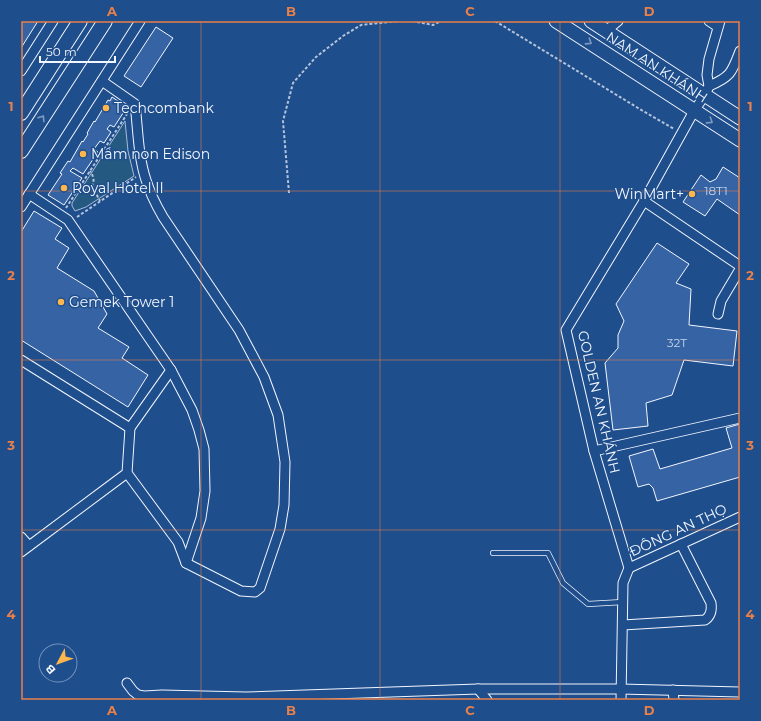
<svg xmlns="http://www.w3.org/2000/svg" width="761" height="721" viewBox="0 0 761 721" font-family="Montserrat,sans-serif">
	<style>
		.green { fill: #245a82; stroke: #a8bbd7 }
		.building { fill: #3563a3; stroke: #f2f6ff }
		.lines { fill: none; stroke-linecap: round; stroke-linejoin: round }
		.lane-casing { stroke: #f2f6ff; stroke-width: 6 }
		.street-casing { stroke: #f2f6ff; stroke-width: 11 }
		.secondary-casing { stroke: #f2f6ff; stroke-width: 15 }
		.primary-casing { stroke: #f2f6ff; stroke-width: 16 }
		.path { stroke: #b3c4dc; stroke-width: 2; stroke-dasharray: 3 2; stroke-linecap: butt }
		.lane { stroke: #1f4e8c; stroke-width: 4.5 }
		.street { stroke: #1f4e8c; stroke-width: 9 }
		.secondary { stroke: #1f4e8c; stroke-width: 13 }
		.primary { stroke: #1f4e8c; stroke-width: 14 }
		.oneway { stroke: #7e9ac0 }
		.grid { fill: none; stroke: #ea8049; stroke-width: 1; stroke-opacity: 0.55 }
		.poi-dot { fill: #ffb74d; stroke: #1f4e8c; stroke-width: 1.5 }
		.labels { text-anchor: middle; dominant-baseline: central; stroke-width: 3; stroke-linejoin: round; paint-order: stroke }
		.number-label { font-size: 12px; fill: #c3d1e8 }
		.street-label { font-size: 14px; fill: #f2f6ff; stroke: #1f4e8c }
		.poi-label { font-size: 14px; fill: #f2f6ff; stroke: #1f4e8c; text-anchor: start }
		.neatline { fill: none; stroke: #ea8049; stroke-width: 1.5 }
		.grid-label { font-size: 13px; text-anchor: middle; font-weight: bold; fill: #ea8049 }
	</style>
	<rect width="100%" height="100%" fill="#1f4e8c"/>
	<path class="green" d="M125,121L128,151L134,176L86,207L75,211L72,206V203Z"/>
	<g class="building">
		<path d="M21,21H38L21,48Z"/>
		<path d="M156,27L173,38L141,87L124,76Z"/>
		<path d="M112,97L127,107L114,127L110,125L107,129L111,132L104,143L100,141L94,149L98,152L83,174L73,168L70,171L82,178L64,205L48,195L62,174L60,173L68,161L70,162L82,141L83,142L88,134L87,133L94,121L95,122L108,100L110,101Z"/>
		<path d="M723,167L740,178V215L717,199L705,216L683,202L701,175L710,182L716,179Z"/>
		<path d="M34,211L62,228L55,239L69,248L57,268L94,291L107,314L98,328L129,347L122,358L148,375L128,407L21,340V232Z"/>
		<path d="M657,243L689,264L676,283L691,289L689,325L737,331L733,366L684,360L672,395L646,403L648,426L613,430L605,363L618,348V335L624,321L616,304Z"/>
		<path d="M740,424V477L657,501L653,488L649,484L638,487L629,456L653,449L660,469L732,448L726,428Z"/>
	</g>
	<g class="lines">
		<defs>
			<path id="lane" d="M493,553H548L563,583L588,604L623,602"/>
			<g id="street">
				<path d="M709,21L718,27"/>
				<path d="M606,31L618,21"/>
				<path d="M21,71L53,21"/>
				<path d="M102,81L135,104C138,129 138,156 146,180C150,193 156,205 163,217L239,330L264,377L278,415L285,462L284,505L280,529L260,588L255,592L241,591L186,563L178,542L127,473"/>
				<path d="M709,86C731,77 732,72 740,51"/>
				<path d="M29,194L68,220L171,370L192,410L199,430L204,449L205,491L201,518L186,563"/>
				<path d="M644,201L740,266"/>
				<path d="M21,207L140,21"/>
				<path d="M718,314L721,301L740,269"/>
				<path d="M21,360L130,428"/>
				<path d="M594,451L740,418"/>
				<path d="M21,537L29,546"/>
				<path d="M21,552L127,473L130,428L171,370"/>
				<path d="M629,568L740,517"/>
				<path d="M623,625L705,620C711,616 712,610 711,603L681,544"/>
				<path d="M127,683L133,691L138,695L144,696L162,695L246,697L478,689H620L740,692"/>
				<path d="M478,689L487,700"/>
				<path d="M673,690L674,700"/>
				<path d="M621,700L623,583L629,568L594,451L566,330L644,201L694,111L705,95L709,86L707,75L709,59L720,21"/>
			</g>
			<g id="secondary">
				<path d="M556,21L740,140"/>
				<path d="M591,21L740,118"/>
			</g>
			<g id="primary">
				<path d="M21,113L80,21"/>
				<path d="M21,151L105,21"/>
			</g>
		</defs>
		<use href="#lane" class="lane-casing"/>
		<use href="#street" class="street-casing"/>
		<use href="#secondary" class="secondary-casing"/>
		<use href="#primary" class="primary-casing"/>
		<g class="path">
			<path d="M412,21L433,25L441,21"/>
			<path d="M495,21L643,111L674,129"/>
			<path d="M92,186L100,201"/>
			<path d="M78,190H88C95,184 95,178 90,171"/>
			<path d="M289,193L283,121L293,83L316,57L343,36L361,25L398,21"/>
			<path d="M66,208L127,114"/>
			<path d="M77,217L136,177"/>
		</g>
		<use href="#lane" class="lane"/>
		<use href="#street" class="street"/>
		<use href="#secondary" class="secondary"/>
		<use href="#primary" class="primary"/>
	</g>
	<defs><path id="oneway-chevron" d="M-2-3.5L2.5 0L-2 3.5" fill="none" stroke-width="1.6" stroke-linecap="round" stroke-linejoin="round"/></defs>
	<g class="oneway">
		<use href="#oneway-chevron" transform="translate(589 42) rotate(33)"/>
		<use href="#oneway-chevron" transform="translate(42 118) rotate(-57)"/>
		<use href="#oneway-chevron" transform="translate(710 121) rotate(33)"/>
	</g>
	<path class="grid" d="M201,21V700M380,21V700M560,21V700M21,191H740M21,360H740M21,530H740"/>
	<g class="poi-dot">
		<circle cx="106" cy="108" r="4"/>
		<circle cx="83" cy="154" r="4"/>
		<circle cx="64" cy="188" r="4"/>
		<circle cx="692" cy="194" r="4"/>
		<circle cx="61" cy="302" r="4"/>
	</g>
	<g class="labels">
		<g class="number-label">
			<text x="716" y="190">18T1</text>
			<text x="677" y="342">32T</text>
		</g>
		<g class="street-label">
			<text transform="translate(657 67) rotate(33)">NAM AN KHÁNH</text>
			<text transform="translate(599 402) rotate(77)">GOLDEN AN KHÁNH</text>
			<text transform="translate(678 530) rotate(-25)">ĐÔNG AN THỌ</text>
		</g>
		<g class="poi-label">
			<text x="114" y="108">Techcombank</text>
			<text x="91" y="154">Mầm non Edison</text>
			<text x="72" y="188">Royal Hotel II</text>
			<text x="684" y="194" text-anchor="end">WinMart+</text>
			<text x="69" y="302">Gemek Tower 1</text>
		</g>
	</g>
	<rect width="761" height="721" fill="none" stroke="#1f4e8c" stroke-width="44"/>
	<g transform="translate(58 663) rotate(229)"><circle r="19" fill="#1f4e8c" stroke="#7391ba"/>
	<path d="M0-3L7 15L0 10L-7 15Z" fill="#ffb74d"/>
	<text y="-6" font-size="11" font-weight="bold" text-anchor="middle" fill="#f2f6ff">B</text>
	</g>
	<path d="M40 56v6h75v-6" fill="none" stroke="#f2f6ff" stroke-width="2"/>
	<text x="46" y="56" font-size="12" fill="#f2f6ff" stroke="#1f4e8c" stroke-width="3" paint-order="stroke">50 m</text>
	<rect x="22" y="22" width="717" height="677" class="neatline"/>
	<g class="grid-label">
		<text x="112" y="16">A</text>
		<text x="291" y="16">B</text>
		<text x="470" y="16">C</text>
		<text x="649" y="16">D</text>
		<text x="11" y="111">1</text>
		<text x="750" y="111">1</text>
		<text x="11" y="280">2</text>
		<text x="750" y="280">2</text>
		<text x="11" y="450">3</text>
		<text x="750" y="450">3</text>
		<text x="11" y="619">4</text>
		<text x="750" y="619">4</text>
		<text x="112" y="715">A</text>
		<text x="291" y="715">B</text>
		<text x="470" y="715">C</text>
		<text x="649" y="715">D</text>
	</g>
</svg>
